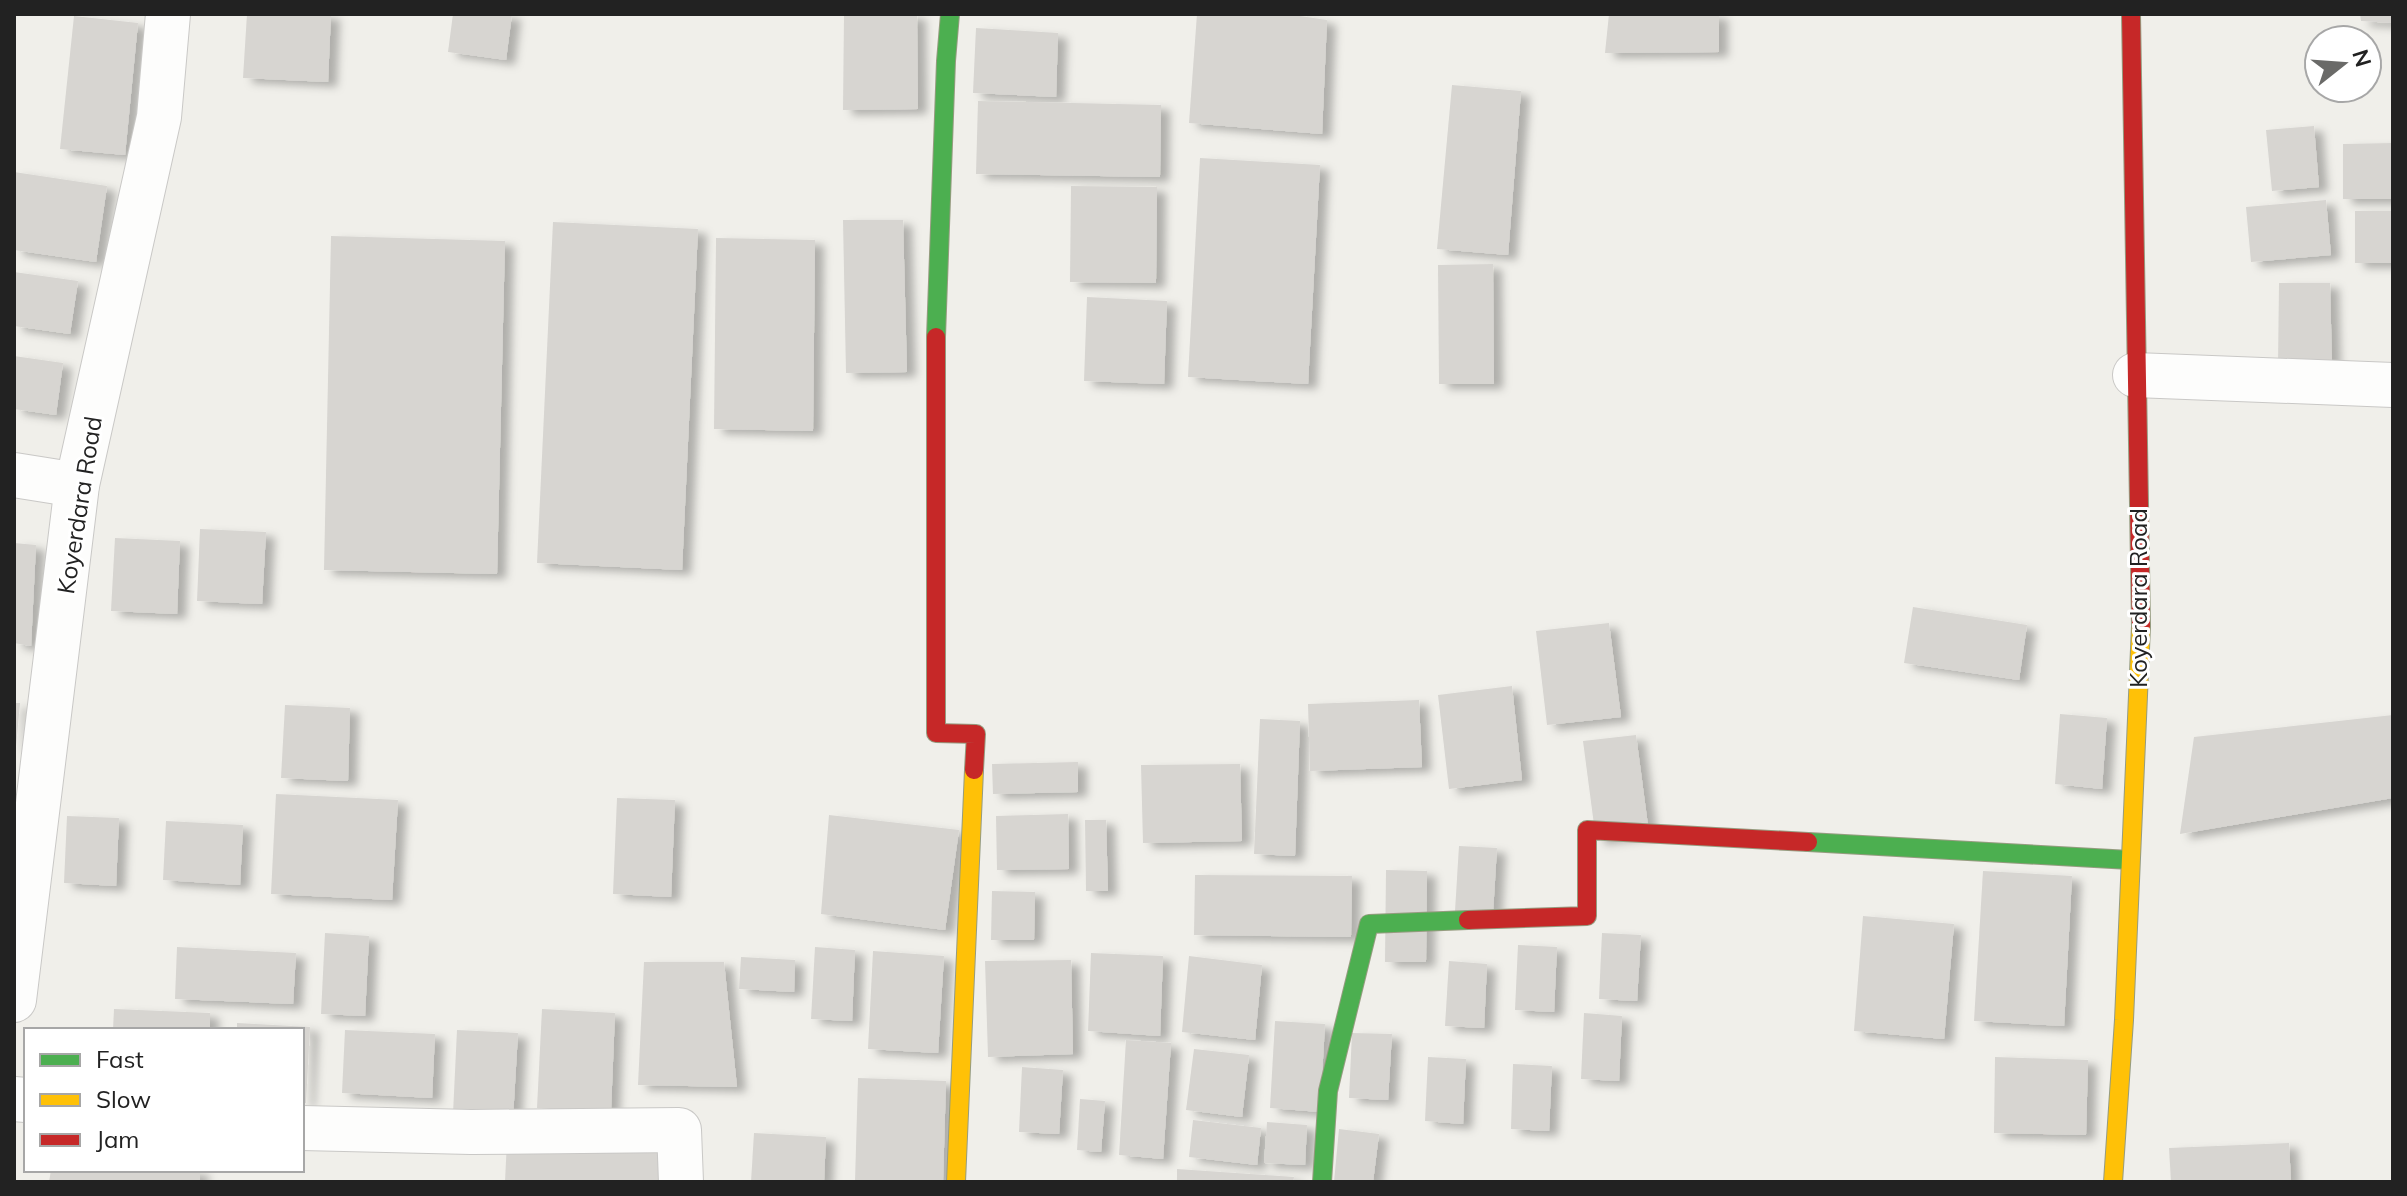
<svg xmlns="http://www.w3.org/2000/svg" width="2407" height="1196" viewBox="0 0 2407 1196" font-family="Mulish,sans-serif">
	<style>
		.building { fill: #d7d5d1; filter: url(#shadow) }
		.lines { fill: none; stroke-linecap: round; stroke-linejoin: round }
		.street-casing { stroke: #c9c8c6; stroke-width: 46 }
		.fast-casing { stroke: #969c80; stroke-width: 20 }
		.slow-casing { stroke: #969c80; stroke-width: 20 }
		.jam-casing { stroke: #969c80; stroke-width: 20 }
		.street { stroke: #fdfdfc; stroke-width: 44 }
		.fast { stroke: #4caf50; stroke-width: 18 }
		.slow { stroke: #ffc107; stroke-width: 18 }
		.jam { stroke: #c62828; stroke-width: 18 }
		.labels { text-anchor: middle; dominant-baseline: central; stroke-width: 6; stroke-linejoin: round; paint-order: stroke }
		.street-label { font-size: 24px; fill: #222; stroke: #fff }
	</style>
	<defs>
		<filter id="shadow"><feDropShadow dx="9" dy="5" stdDeviation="4" flood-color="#0004"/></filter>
	</defs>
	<rect width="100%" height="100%" fill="#f0efea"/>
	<g class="building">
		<path d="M247,14H331L328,82L243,78Z"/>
		<path d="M453,14H512L506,60L448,52Z"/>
		<path d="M844,14H917L918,109L843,110Z"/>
		<path d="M1197,14H1286L1327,20L1322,134L1189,123Z"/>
		<path d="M1609,14H1719V52L1605,53Z"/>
		<path d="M2360,14H2393V23L2361,21Z"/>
		<path d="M74,16L138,23L125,155L60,149Z"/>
		<path d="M976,28L1058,33L1056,97L973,93Z"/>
		<path d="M1452,85L1521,91L1508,255L1437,249Z"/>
		<path d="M978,101L1161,105L1160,177L976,174Z"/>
		<path d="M2314,126L2319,187L2272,191L2266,130Z"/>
		<path d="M2393,143V199H2343V144Z"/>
		<path d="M1200,158L1320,165L1308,384L1188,377Z"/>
		<path d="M14,172L107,186L96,262L14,250Z"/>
		<path d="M1071,186L1157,187L1156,283L1070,282Z"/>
		<path d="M2326,200L2331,255L2251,262L2246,207Z"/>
		<rect x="2355" y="211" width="38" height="52"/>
		<path d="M843,220H903L907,372L846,373Z"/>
		<path d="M553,222L698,229L682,570L537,563Z"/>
		<path d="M331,236L505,241L497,574L324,570Z"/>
		<path d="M716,238L815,240L813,431L714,429Z"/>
		<path d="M1493,264L1494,384H1439L1438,265Z"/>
		<path d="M14,272L78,281L70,334L14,326Z"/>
		<path d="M2279,283H2330L2332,364L2278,366Z"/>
		<path d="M1087,297L1167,301L1164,384L1084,381Z"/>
		<path d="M14,356L63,363L56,415L14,409Z"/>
		<path d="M200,529L266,532L262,604L197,601Z"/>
		<path d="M115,538L180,541L177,614L111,611Z"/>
		<path d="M14,543L36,545L31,646L14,643Z"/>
		<path d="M1913,607L2027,625L2019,680L1904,663Z"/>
		<path d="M1609,623L1621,717L1547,725L1536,631Z"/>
		<path d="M1512,686L1522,780L1449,789L1438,695Z"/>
		<path d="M1419,700L1422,767L1310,771L1308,704Z"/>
		<path d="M14,703H20L16,747H14Z"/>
		<path d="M285,705L350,708L348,781L281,778Z"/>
		<path d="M2060,714L2107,718L2102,789L2055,784Z"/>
		<path d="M2393,715V798L2180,834L2194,737Z"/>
		<path d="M1260,719L1300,721L1295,856L1254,854Z"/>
		<path d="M1636,735L1649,833L1596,840L1583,741Z"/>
		<path d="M1078,762V792L993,794L992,764Z"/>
		<path d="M1240,764L1242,841L1143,843L1141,765Z"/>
		<path d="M276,794L398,800L392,900L271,894Z"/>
		<path d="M617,798L675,800L671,897L613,894Z"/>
		<path d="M1068,814L1069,869L997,870L996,816Z"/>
		<path d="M829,815L959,830L945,930L821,914Z"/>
		<path d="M67,816L119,818L116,886L64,883Z"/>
		<path d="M1085,820H1106L1108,891H1086Z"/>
		<path d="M166,821L243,825L240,885L163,880Z"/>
		<path d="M1459,846L1497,848L1493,913L1455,911Z"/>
		<path d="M1386,870L1427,871L1426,962H1385Z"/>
		<path d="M1983,871L2072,876L2064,1026L1974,1021Z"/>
		<path d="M1195,875L1352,876L1351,937L1194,935Z"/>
		<path d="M992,891L1035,892L1034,940H991Z"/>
		<path d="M1863,916L1954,924L1944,1039L1854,1031Z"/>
		<path d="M325,933L369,936L365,1016L321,1014Z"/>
		<path d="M1602,933L1641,935L1637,1001L1599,999Z"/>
		<path d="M1518,945L1557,947L1554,1012L1515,1010Z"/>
		<path d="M177,947L296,953L293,1004L175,999Z"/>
		<path d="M815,947L855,950L852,1021L811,1019Z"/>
		<path d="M873,951L944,956L938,1053L868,1049Z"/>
		<path d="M1091,953L1163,956L1160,1036L1088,1031Z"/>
		<path d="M1189,956L1262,965L1255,1040L1182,1032Z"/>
		<path d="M741,957L795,960L794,992L739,989Z"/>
		<path d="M1071,960L1073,1054L988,1057L985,961Z"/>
		<path d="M1449,961L1487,964L1484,1028L1445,1026Z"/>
		<path d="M644,962H724L737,1087L638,1085Z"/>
		<path d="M114,1009L210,1013V1030H113Z"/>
		<path d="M542,1009L615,1013L611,1111L537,1108Z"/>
		<path d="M1584,1013L1622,1016L1619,1081L1581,1079Z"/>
		<path d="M1275,1021L1325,1024L1320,1112L1270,1108Z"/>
		<path d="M237,1023L310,1027L306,1103H302V1030H237Z"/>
		<path d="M345,1030L435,1034L432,1098L342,1093Z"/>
		<path d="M457,1030L518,1033L513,1118L453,1114Z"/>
		<path d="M1352,1033L1392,1034L1388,1100L1349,1098Z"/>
		<path d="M1126,1040L1171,1043L1163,1159L1119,1155Z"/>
		<path d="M1194,1049L1249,1055L1242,1117L1186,1110Z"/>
		<path d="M1428,1057L1466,1059L1463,1124L1425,1121Z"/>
		<path d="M1995,1057L2088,1060L2086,1135L1994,1133Z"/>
		<path d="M1513,1064L1552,1066L1549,1131L1511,1129Z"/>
		<path d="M1022,1067L1063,1070L1059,1134L1019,1132Z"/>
		<path d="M858,1078L946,1081L943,1182H855Z"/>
		<path d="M1080,1099L1105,1101L1101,1152L1077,1150Z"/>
		<path d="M1193,1120L1261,1128L1257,1165L1189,1157Z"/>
		<path d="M1267,1122L1307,1125L1305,1165L1264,1163Z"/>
		<path d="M1339,1129L1379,1134L1373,1182H1334Z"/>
		<path d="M754,1133L826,1137L824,1182H751Z"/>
		<path d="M507,1140L661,1148L659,1182H505Z"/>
		<path d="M2289,1143L2291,1182H2171L2169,1148Z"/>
		<path d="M1177,1169L1294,1177L1293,1182H1177Z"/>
		<path d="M51,1170H200V1182H49Z"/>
	</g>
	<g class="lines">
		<defs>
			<g id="street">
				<path d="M2135,375L2393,385"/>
				<path d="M14,475L77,485"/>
				<path d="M14,1000L77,485L159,117L168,14"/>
				<path d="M14,1099L26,1100"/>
				<path d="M302,1128L471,1132L679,1130L681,1182"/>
			</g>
			<g id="fast">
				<path d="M936,337L946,61L950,14"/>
				<path d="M1808,842L2130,860"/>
				<path d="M1322,1182L1328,1091L1369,924L1468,920"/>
			</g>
			<g id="slow">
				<path d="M956,1182L974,770"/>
				<path d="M2113,1182L2124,1020L2141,626"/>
			</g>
			<g id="jam">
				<path d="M2131,14L2141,626"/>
				<path d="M936,337V733L976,734L974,770"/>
				<path d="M1468,920L1587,916V830L1808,842"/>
			</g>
		</defs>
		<use href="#street" class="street-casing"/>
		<use href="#fast" class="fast-casing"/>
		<use href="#slow" class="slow-casing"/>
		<use href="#jam" class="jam-casing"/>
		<use href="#street" class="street"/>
		<use href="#fast" class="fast"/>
		<use href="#slow" class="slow"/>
		<use href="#jam" class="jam"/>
	</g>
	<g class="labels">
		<g class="street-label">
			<text transform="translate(79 505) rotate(-81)">Koyerdara Road</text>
			<text transform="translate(2138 598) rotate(-90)">Koyerdara Road</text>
		</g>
	</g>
	<rect width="2407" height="1196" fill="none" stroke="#222222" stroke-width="32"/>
	<rect x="24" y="1028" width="280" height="144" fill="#ffffff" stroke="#a7a7a7" stroke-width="2"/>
	<rect x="40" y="1054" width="40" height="12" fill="#4caf50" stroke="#a7a7a7" stroke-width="2"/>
	<text x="96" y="1068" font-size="24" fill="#222222">Fast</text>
	<rect x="40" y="1094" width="40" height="12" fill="#ffc107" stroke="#a7a7a7" stroke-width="2"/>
	<text x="96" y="1108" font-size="24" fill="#222222">Slow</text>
	<rect x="40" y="1134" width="40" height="12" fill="#c62828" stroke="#a7a7a7" stroke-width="2"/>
	<text x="96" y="1148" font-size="24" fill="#222222">Jam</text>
	<g transform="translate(2343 64) rotate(73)"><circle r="38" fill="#ffffff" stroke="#a7a7a7" stroke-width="2"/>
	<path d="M0-6L14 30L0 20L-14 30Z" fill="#6a6a68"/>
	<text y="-12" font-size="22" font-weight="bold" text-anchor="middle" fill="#222222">N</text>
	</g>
</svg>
